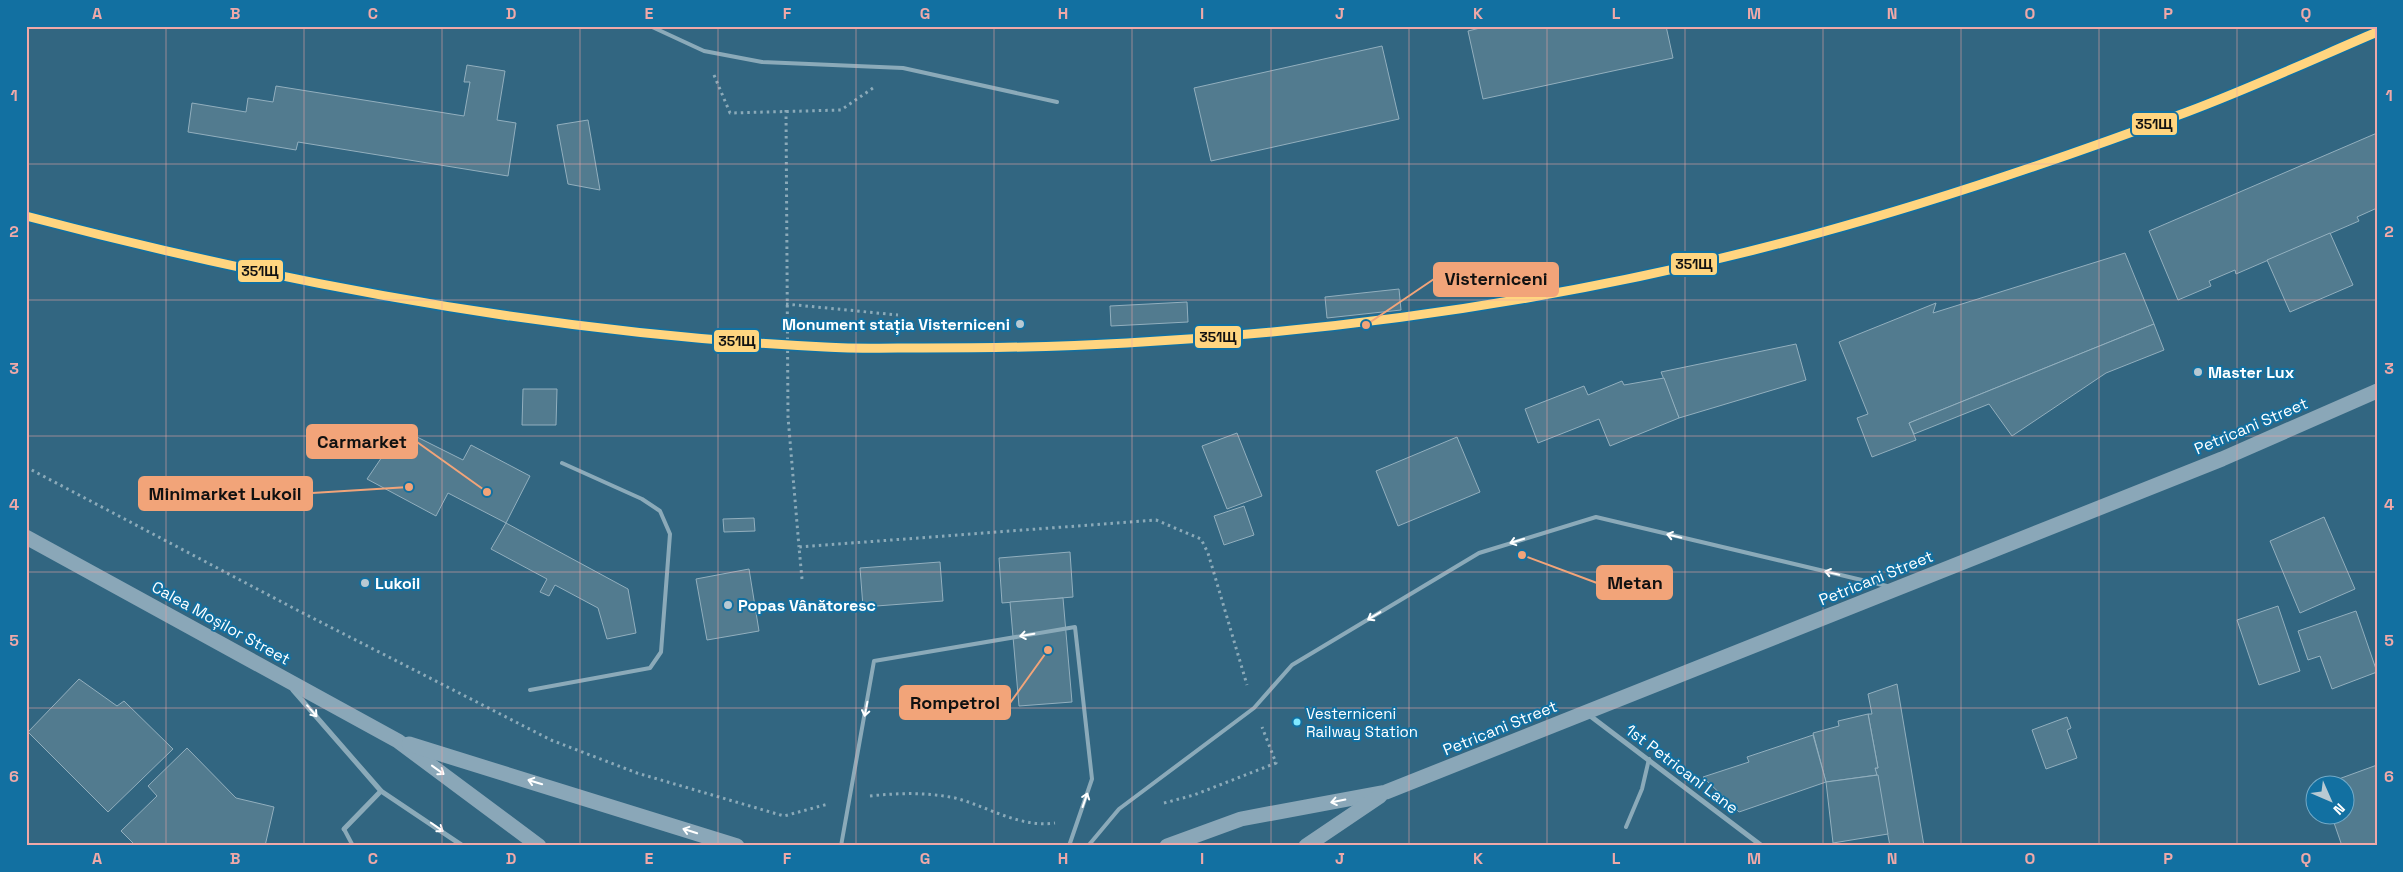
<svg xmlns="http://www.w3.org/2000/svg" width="2403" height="872" viewBox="0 0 2403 872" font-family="'Space Grotesk',sans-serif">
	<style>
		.building { fill: #527b8f; stroke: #92afbe }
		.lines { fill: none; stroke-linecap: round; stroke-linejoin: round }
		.path { stroke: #8baab9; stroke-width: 3; stroke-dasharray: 2.5 4; stroke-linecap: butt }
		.lane { stroke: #8baab9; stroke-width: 4 }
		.street { stroke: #8baab9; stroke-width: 5 }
		.primary { stroke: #8aa7b8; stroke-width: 15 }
		.rail-1-casing { stroke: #1270a1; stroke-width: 12 }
		.rail-1 { stroke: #ffd580; stroke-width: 9 }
		.oneway { stroke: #fff }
		.grid { fill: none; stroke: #efa9a9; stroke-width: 1; stroke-opacity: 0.55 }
		.poi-dot { fill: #b7c9d3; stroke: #1270a1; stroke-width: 2 }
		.bus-dot { fill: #80e8ff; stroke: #1270a1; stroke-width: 2 }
		.labels { text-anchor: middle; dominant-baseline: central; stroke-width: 4; stroke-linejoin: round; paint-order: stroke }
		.bus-label { font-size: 15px; fill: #fff; stroke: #1270a1; text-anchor: start }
		.poi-label { font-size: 16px; font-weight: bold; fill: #fff; stroke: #1270a1; text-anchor: start }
		.street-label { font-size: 16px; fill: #fff; stroke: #1270a1 }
		.leader { fill: none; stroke: #f2a479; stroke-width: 2 }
		.callout-dot { fill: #f2a479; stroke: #1270a1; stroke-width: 2 }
		.callout { fill: #f2a479; stroke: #f2a479; stroke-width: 2 }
		.callout-label { font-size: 18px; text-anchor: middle; font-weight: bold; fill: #111 }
		.line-badge { stroke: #1270a1; stroke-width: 2 }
		.pale-badge-label { font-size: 14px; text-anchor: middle; font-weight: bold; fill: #111 }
		.neatline { fill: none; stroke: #efa9a9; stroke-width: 2 }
		.grid-label { font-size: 16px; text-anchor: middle; font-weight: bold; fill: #efa9a9 }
	</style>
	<rect width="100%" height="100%" fill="#326681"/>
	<g class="building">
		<path d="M1488,26H1666L1673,58L1483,99L1468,31Z"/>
		<path d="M1382,46L1399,119L1211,161L1194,88Z"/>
		<path d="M467,65L505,71L497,120L516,123L508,176L298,142L296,150L188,132L192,103L246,112L248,98L273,102L276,86L464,116L470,82H464Z"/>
		<path d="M588,120L600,190L568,184L557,125Z"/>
		<path d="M2377,133V208L2357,217L2359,221L2236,274L2235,270L2209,281L2211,286L2178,300L2149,231Z"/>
		<path d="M2330,233L2353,285L2290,312L2267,260Z"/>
		<path d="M2125,253L2154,324L1909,423L1916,440L1872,457L1857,418L1868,414L1839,342L1936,303L1933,313Z"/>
		<path d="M1399,289L1401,310L1327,318L1325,297Z"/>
		<path d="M1187,302L1188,322L1111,326L1110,306Z"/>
		<path d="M2154,324L2164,350L2106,373L2012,436L1989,404L1914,434L1909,423Z"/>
		<path d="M1796,344L1806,380L1679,418L1661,372Z"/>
		<path d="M1664,378L1679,418L1610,446L1599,419L1538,443L1525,409L1584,386L1588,395L1622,381L1624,385Z"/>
		<path d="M523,389H557L556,425H522Z"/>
		<path d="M401,429L463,460L471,445L530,476L506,523L448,493L436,516L367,479Z"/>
		<path d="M1237,433L1262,496L1227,509L1202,446Z"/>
		<path d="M1457,437L1480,492L1398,526L1376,471Z"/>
		<path d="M1244,506L1254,535L1224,545L1214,516Z"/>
		<path d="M2324,517L2355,589L2300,613L2270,541Z"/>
		<path d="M754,518L755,531L724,532L723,519Z"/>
		<path d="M506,523L628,589L636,633L607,639L598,608L555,585L549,596L540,592L547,579L491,549Z"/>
		<path d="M1070,552L1073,597L1002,603L999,558Z"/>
		<path d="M940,562L943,601L863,607L860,568Z"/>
		<path d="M749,569L759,631L707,640L696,579Z"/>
		<path d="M1063,598L1072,702L1019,706L1010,602Z"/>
		<path d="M2278,606L2300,671L2259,685L2237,620Z"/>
		<path d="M2356,611L2377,672L2332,689L2320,656L2308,660L2298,631Z"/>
		<path d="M79,679L117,706L124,701L173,749L108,812L28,732Z"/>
		<path d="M1897,684L1924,846H1890L1875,768H1878L1868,714H1872L1868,694Z"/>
		<path d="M1868,714L1878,768H1875L1877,775L1826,782L1813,733L1839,726L1838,721Z"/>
		<path d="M2067,717L2071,728L2067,730L2077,758L2046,769L2032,730Z"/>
		<path d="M1813,735L1826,782L1739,812L1703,777L1749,762L1747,757Z"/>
		<path d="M187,748L236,798L274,807L265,846H136L121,831L157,796L148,786Z"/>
		<path d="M2377,765V846H2342L2331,814H2346V784H2325Z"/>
		<path d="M1878,775L1888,834L1833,843L1826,782Z"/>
	</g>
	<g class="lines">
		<g class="path">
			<path d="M714,75L730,113L841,110L873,88"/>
			<path d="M786,110L788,417L799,547"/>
			<path d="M786,304L898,315"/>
			<path d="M26,467L297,610L551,740L637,773L784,816L828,804"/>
			<path d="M802,579L799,547L1156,520L1201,539L1208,553L1247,685"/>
			<path d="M870,796C899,793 926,792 955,798C987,806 1019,828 1055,823"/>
			<path d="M1164,803L1194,795L1276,763L1262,727"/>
		</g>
		<g class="lane">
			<path d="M650,26L704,51L762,62L903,68L1057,102"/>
			<path d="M530,690L650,668L661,652L670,534L660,511L642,499L562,463"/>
			<path d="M1626,827L1642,789L1649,759"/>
			<path d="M344,829L353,846"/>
			<path d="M841,846L874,661L1075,627L1092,779L1069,846"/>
			<path d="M1088,846L1119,809L1254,708L1292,665L1479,553L1596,517L1887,586"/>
		</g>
		<g class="street">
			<path d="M293,690L381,791L463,846"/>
			<path d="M1589,715L1762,846"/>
			<path d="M344,829L381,791"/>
		</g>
		<g class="primary">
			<path d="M26,537L398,741L539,846"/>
			<path d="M409,744L737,846"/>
			<path d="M1167,846L1241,819L1386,792L2222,459L2377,391"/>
			<path d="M1306,846L1380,796"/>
		</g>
		<defs>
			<path id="rail-1" d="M26,216C288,285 554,334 825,347C857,349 890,348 922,348C991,348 1059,347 1127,343C1360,330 1594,295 1819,233C1944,199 2066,157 2187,112C2251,88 2314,59 2377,32"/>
		</defs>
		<use href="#rail-1" class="rail-1-casing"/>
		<use href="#rail-1" class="rail-1"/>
	</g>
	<defs><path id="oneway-shaft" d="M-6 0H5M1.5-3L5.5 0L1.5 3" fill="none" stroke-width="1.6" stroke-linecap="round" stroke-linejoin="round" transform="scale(1.25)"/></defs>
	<g class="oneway">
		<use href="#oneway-shaft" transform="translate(1674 536) rotate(-167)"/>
		<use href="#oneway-shaft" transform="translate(1517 541) rotate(163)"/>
		<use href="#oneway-shaft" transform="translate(1832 573) rotate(-167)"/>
		<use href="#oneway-shaft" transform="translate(1374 616) rotate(149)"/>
		<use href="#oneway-shaft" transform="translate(1027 635) rotate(170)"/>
		<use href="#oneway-shaft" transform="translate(866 709) rotate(101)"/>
		<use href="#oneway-shaft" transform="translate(312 711) rotate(49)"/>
		<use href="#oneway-shaft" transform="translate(438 770) rotate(36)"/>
		<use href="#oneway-shaft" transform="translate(535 782) rotate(-163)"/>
		<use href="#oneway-shaft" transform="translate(1085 800) rotate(-71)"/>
		<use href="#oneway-shaft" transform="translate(1338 801) rotate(169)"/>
		<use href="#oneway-shaft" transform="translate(437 827) rotate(35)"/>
		<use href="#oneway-shaft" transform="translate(690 831) rotate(-162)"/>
	</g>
	<path class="grid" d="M166,26V846M304,26V846M442,26V846M580,26V846M718,26V846M856,26V846M994,26V846M1132,26V846M1271,26V846M1409,26V846M1547,26V846M1685,26V846M1823,26V846M1961,26V846M2099,26V846M2237,26V846M26,164H2377M26,300H2377M26,436H2377M26,572H2377M26,708H2377"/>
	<g class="poi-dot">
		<circle cx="1020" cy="324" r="5"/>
		<circle cx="2198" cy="372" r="5"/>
		<circle cx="365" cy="583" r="5"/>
		<circle cx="728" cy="605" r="5"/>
	</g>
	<circle class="bus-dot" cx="1297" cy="722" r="4.5"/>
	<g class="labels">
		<g class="bus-label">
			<text x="1306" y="713">Vesterniceni<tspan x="1306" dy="18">Railway Station</tspan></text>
		</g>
		<g class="poi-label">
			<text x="1010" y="324" text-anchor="end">Monument stația Visterniceni</text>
			<text x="2208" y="372">Master Lux</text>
			<text x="375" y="583">Lukoil</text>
			<text x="738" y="605">Popas Vânătoresc</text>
		</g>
		<g class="street-label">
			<text transform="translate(2251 426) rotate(-23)">Petricani Street</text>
			<text transform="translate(1876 578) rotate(-22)">Petricani Street</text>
			<text transform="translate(221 623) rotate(29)">Calea Moșilor Street</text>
			<text transform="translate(1500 728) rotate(-22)">Petricani Street</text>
			<text transform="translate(1682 769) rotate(37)">1st Petricani Lane</text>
		</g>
	</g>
	<path class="leader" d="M1366 325L1434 279M487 492L417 442M409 487L312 493M1522 555L1597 583M1048 650L1010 703"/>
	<g class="callout-dot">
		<circle cx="1366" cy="325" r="5"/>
		<circle cx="487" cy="492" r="5"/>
		<circle cx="409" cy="487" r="5"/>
		<circle cx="1522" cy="555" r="5"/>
		<circle cx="1048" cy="650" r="5"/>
	</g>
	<g class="callout">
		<rect x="1434" y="263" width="124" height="33" rx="5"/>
		<rect x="307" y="425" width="110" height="33" rx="5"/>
		<rect x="139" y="477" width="173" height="33" rx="5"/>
		<rect x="1597" y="566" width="75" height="33" rx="5"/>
		<rect x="900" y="686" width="110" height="33" rx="5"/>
	</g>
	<g class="callout-label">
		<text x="1496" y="285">Visterniceni</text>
		<text x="362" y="448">Carmarket</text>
		<text x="225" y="500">Minimarket Lukoil</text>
		<text x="1635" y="589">Metan</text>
		<text x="955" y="709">Rompetrol</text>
	</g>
	<g class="line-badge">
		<rect x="2131" y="112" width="47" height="24" rx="5" fill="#ffd580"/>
		<rect x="1670" y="252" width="48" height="24" rx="5" fill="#ffd580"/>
		<rect x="237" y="259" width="47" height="24" rx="5" fill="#ffd580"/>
		<rect x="1194" y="325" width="48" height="24" rx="5" fill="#ffd580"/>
		<rect x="713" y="329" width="47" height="24" rx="5" fill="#ffd580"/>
	</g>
	<g class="pale-badge-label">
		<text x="2154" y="129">351Щ</text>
		<text x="1694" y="269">351Щ</text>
		<text x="260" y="276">351Щ</text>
		<text x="1218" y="342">351Щ</text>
		<text x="737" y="346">351Щ</text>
	</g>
	<rect width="2403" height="872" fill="none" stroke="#1270a1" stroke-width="55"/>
	<g transform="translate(2330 800) rotate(135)"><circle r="24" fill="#1270a1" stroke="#71a9c7"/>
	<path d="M0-4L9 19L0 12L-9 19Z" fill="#b7c9d3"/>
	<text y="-8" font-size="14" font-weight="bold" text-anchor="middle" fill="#ffffff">N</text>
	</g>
	<rect x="28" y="28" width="2348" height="816" class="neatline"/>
	<g class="grid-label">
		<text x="97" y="19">A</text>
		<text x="235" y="19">B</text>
		<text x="373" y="19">C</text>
		<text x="511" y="19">D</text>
		<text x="649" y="19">E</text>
		<text x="787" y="19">F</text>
		<text x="925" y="19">G</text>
		<text x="1063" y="19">H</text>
		<text x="1202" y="19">I</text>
		<text x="1340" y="19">J</text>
		<text x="1478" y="19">K</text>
		<text x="1616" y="19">L</text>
		<text x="1754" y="19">M</text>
		<text x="1892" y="19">N</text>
		<text x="2030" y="19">O</text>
		<text x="2168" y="19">P</text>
		<text x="2306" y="19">Q</text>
		<text x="14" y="101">1</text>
		<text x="2389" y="101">1</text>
		<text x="14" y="237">2</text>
		<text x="2389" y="237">2</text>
		<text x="14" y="374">3</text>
		<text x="2389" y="374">3</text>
		<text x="14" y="510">4</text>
		<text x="2389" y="510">4</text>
		<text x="14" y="646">5</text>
		<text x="2389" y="646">5</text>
		<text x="14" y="782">6</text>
		<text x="2389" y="782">6</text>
		<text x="97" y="864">A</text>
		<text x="235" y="864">B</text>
		<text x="373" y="864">C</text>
		<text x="511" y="864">D</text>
		<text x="649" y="864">E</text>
		<text x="787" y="864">F</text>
		<text x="925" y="864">G</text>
		<text x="1063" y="864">H</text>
		<text x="1202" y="864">I</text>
		<text x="1340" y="864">J</text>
		<text x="1478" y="864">K</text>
		<text x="1616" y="864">L</text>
		<text x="1754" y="864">M</text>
		<text x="1892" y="864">N</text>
		<text x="2030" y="864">O</text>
		<text x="2168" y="864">P</text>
		<text x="2306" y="864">Q</text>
	</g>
</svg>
